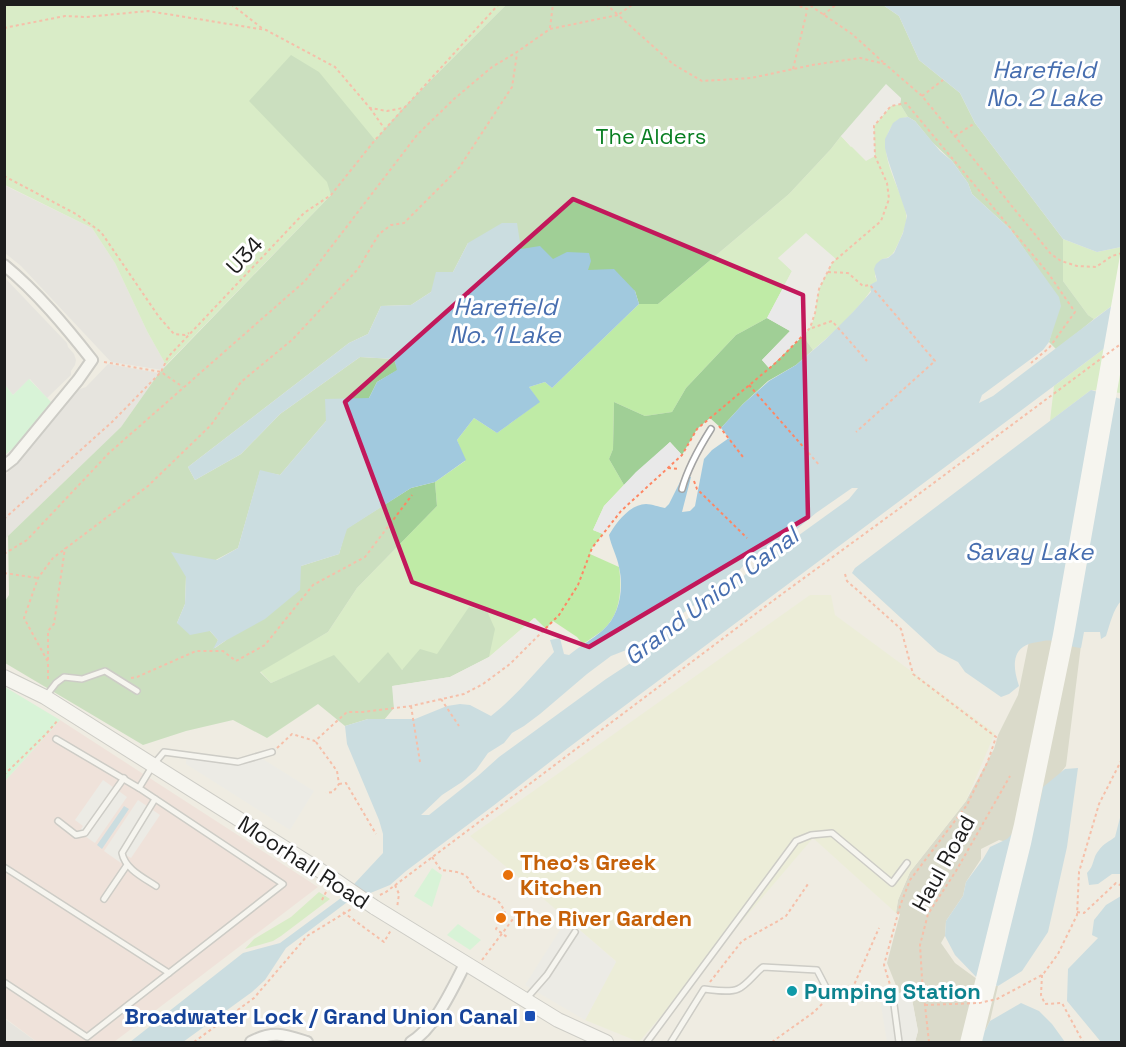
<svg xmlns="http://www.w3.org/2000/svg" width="1126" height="1047" viewBox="0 0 1126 1047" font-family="'Space Grotesk',sans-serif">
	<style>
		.residential { fill: #dbdada }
		.commercial { fill: #f0d6d1 }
		.construction { fill: #c1c3ae }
		.farmland { fill: #e8eecd }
		.grass { fill: #bfeba6 }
		.forest { fill: #a0cf96 }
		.park { fill: #bdfbca }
		.parking { fill: #e9e9e9 }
		.water { fill: #a1c9de; fill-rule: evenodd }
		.pier { fill: #fff }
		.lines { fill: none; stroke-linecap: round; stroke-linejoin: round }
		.service-casing { stroke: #a4a4a4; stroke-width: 8 }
		.minor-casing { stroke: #a4a4a4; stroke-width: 14 }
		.tertiary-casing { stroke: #a4a4a4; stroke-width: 16 }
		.path { stroke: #fe8764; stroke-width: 2; stroke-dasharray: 3 3; stroke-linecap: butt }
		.service { stroke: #fff; stroke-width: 5 }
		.minor { stroke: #fff; stroke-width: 10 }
		.tertiary { stroke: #fff; stroke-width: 14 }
		.tertiary-bridge-casing { stroke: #a4a4a4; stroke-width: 16; stroke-linecap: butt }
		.tertiary-bridge { stroke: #fff; stroke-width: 14 }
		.marked { fill: none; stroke: #c2185b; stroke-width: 4.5; stroke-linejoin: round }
		.food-dot { fill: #e8710a; stroke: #fff; stroke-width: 2 }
		.culture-dot { fill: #0f9aa8; stroke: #fff; stroke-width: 2 }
		.transit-dot { fill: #1a4fb4; stroke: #fff; stroke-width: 2 }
		.labels { text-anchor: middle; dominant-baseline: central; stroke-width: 6; stroke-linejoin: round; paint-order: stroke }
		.park-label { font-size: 22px; fill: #087e21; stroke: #fff }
		.street-label { font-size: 22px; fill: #1d1d1d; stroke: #fff }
		.food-label { font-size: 22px; font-weight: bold; fill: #c56008; stroke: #fff; text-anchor: start }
		.culture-label { font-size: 22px; font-weight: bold; fill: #0d838f; stroke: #fff; text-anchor: start }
		.transit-label { font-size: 22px; font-weight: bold; fill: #164399; stroke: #fff; text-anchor: end }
		.water-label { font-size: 24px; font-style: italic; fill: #476eaf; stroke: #fff }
	</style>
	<rect width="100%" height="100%" fill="#efece2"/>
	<g class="residential">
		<path d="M4,185L92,228L115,263L147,331L166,365L162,370L111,362L21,266L5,253Z"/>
		<path d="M5,278L67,343L68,347L74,354L76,360L75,365L71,371V375L47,398L30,379L13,395L5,385Z"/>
		<path d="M108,364L159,373L121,427L5,539V475L15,466L49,423L80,389L86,387Z"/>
		<path d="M4,1018L5,1019L37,1042H5Z"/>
	</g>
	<path class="commercial" d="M60,720L318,887L114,1042H37L5,1018V781Z"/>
	<path class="construction" d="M1030,636L1082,637L1066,766L1053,783L1034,849L999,840L981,849V859L966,882L963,896L946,921L945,936L941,943L955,963L981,982L998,986L990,1021L986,1029L967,1042H915L918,1031L911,994L899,993L887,963L900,914L896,913L898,900L910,872L966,801L994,749L998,735L1018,695Z"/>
	<path class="farmland" d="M810,595H831L835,615L995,733L966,801L910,872L898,900L896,913L813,838L639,1042L585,1020L616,961L470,836Z"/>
	<g class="grass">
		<path d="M4,5H506L403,108L375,140L331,195L166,365L147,331L115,263L92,228L5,185Z"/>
		<path d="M900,104L908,117C899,118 895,121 890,129C876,153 901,188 906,213C908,223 902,235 898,244C894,252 892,258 882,259L875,276L877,281C863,305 835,332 813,350L803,336C818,321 814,309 819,290C821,281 827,272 832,263L778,258L792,271L767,318L736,335L686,388L672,412L645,416L614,402L613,449L609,459L624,485L604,506L593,530L603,534L592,548L590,554L619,567C622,589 621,614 603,630C597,635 590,639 583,644L577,637L553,621L546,629L534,618L489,657L437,655L401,670L359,683L334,656L271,683L260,671L328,632L357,588L437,506L435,482L465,461L457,440L474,418L497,433L539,402L529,387L545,382L552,388L639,304H658L789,194L831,149L841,136L851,147L874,126L891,106Z"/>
		<path d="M1063,239L1097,252L1121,247V299L1094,319L1088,315L1063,281Z"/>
		<path d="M1121,336V393L1091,390L1050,421L1054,386Z"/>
		<path d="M319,892L330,899L281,936L273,941L245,949L254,939L291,917Z"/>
	</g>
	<g class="forest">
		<path d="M506,5H883L899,16L919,60L960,93L975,123L1063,239V281L1088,315L1094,319L1082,329L1056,349L1049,342L1052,331L1038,269L1010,229L972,194L968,183L952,161L932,142L915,121L908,117L900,104L901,98L841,136L831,149L789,194L658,304H639L635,291L587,270L521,249L468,243L453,272L431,292L411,305L381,306L368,334L349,343L188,467L195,480L241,454L280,414L360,357L394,359L398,370L377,382L369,398L326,421L280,475L260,471L238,548L186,576L185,604L177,623L210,631L218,640L215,648L225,641L301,566L339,554L346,529L411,488L435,482L437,506L357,588L328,632L260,672L271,683L334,655L359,683L388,652L402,670L420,649L437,654L469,607L487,611L495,629L489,657L450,677L393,686L394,708L384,720L368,719L345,726L318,704L267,738L233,720L186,731L143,745L5,663V601L9,595L8,536L121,427L159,373L331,195L327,182L249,101L291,55L319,72L375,140L403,108Z"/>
		<path d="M767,318L790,331L762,360L769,368L803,336L813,350L796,365L768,381L743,404L721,428L710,418L697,429L682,455L670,442L624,485L609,459L613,449L614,402L645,416L672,412L686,388L736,335Z"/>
	</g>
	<g class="park">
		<path d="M29,379L51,402L17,445L5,455V385L13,395Z"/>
		<path d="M5,687L60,720L5,781Z"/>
		<path d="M432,868L442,875L432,907L414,896Z"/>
		<path d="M458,924L481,940L470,950L447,935Z"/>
	</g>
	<g class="parking">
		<path d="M886,84L901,98L900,104L890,106L874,126L875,156L866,161L841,136Z"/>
		<path d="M806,233L836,259L832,263L819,289L810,328L769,368L762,360L790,331L767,318L792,271L778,258Z"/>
		<path d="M670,442L682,455L621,511L603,534L593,530L604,506L636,472Z"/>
		<path d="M535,618L546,629L510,664L483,684L464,694L411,706L394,708L392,686L450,677L489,657Z"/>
		<path d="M186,755L238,762L258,756L314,791L290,830L186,764Z"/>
		<path d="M103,780L127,797L95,843L79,832L83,826L75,820Z"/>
		<path d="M138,800L160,815L131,858L126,855L121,863L104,851Z"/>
		<path d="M567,919L616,962L585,1020L525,985Z"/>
		<path d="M899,993L911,994L918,1031L915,1042H887L880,999L893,997Z"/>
	</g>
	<g class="water">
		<path d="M883,5H1121V247L1097,252L1063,239L975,123L960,93L919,60L899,16Z"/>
		<path d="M908,117L915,121L940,151L952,161L968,183L972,194L1010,229L1059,297L1061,306L1049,342L1043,350L982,395L979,403L993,396L1121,299V336L568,748L493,806L406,871L390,885L346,903L286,948L265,980L252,992L183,1042H130L243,953L280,943L341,898L383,853V834L379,820L347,744L345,726L368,719H415L447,706L460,704L470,705L491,716C514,698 534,674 554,652L550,640L560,638L564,654L569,655C580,646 593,639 603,630C620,615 624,588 619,567C617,556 611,546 609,535C616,523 630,504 646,504C652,504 659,507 665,508L669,504L683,476L691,477L682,512L690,511L695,506L704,459L712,450L729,438L721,428L743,404L769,381L796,365L825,340L853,312L871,292L870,285L877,281L874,269L876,264L882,259L888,258L894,253L903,233L907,216L888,160L885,148V139L893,123L900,118ZM852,488H858L849,499L752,569L723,593L671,631L635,660L606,679L499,757L479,775L429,815H421L442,795L462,782L476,770L488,753L504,743L512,733L524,726L540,714L587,674L611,656L634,647L647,637L667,626L683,613L729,582L744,565L785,539L816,513Z"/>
		<path d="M502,223H517L521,249L540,246L553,259L567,252L589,253L591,261L588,270L614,269L635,291L639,304L552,388L545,382L529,387L540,402L497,433L474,418L457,440L466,460L435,482L411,488L347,529L339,554L301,566L300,590L265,619L225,641L213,649L218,640L210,631L190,635L177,623L185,604L186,577L171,552L217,560L238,548L260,470L280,475L326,421L325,399L369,398L377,382L397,370L394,359L360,357L280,414L241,454L195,480L188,467L349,343L368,334L381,306L411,305L431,292L436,272H453L468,243Z"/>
		<path d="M1091,390L1121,399V601C1113,610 1110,624 1106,636L1101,639L1100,632H1084L1081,648C1071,647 1062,643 1052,641C1048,640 1043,641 1038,642C1011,645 1012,665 1019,686L1009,694L1001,697L965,672L958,662L938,652L852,573L855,568Z"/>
		<path d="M1078,768L1067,847L1048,932L1022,971L998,986L981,982L955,955L945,936L946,921L963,896L966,882L983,859L990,847L1007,839L1012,834L1017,820L1038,812L1043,787L1065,769Z"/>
		<path d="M124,806L129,809L102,849L97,845Z"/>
		<path d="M1121,814V874H1112L1098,884L1089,885L1087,873C1095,865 1092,858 1099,850C1103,844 1110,841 1115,837Z"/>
		<path d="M1121,896V1042H1101L1067,1001L1068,969L1098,938L1092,935L1094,920L1106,905Z"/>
		<path d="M1021,1003L1039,1011L1052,1024L1065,1042H973L986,1029L990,1021Z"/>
	</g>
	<path class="pier" d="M1121,250V369L1074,636L1031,844L982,1042H960L1014,824L1053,634Z"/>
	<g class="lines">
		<defs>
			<g id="service">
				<path d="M682,489C688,467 699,448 711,429"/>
				<path d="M46,696L56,683L64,677L82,679L105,671L137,691"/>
				<path d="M56,739L139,788"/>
				<path d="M155,799L122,853C125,869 144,878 156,886"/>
				<path d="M58,821L76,835L85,833L124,778"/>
				<path d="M4,867L169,973"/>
				<path d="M104,899L127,865"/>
				<path d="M4,982L87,1037L283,884L139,788L153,765L164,752L238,762L272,752"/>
				<path d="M893,997L899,1042"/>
				<path d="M526,999L547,975L575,932"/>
				<path d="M647,1042L796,841L811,835L832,833L892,883L907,863"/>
				<path d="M671,1042L704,989C714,990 729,993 738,989C747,985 755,973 763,967L817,970L830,995"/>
			</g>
			<g id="minor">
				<path d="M4,265C37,292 66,327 92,360L78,380L13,459L4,466"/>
				<path d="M251,1042C273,1030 285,1035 307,1042"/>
				<path d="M411,1042C434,1029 453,988 465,964"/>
			</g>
			<g id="tertiary">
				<path d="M4,677L45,697L332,878"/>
				<path d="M374,907L558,1020L606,1042"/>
			</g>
		</defs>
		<use href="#service" class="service-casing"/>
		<use href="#minor" class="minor-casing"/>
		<use href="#tertiary" class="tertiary-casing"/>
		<g class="path">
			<path d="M231,4L263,29"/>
			<path d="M606,4L618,15L633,4"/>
			<path d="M794,4L807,9L811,6L852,34L883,62"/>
			<path d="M823,15L837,4"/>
			<path d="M4,28L65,16L86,17L148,11L266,30L335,67L370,108L387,111L403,108"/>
			<path d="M550,28L553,4"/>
			<path d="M793,69L807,11"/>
			<path d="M922,96L943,80"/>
			<path d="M370,108L384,128"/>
			<path d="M955,136L975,123"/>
			<path d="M4,176L76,214L101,232L159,317L174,334L185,335L189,333"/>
			<path d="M828,272L848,273L863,286L870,285L935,361L856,432"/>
			<path d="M812,328L832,321L867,361"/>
			<path d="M104,362L161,372L183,387"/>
			<path d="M749,385L820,466"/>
			<path d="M719,426L743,457"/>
			<path d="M668,468L679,469"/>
			<path d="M694,481L697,489L747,538"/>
			<path d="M4,519L112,422L161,372L168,357L304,213L331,195L375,140L499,4"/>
			<path d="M4,554L27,540L109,453L305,281L417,135L454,99L492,67L517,52L550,29L618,15L673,64L702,81L751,78L812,65L860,58L885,64L922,96L1051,254L1061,261L1077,266L1096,267L1112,256L1122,253"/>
			<path d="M4,573L38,578"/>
			<path d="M845,574L847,581L901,629L913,674L996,737L988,761L967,805L910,880L900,906L884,965L891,988"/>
			<path d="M48,660V631L54,624L65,548"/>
			<path d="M131,678L137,677L196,651H223L236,661L265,645L313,585L365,557L412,495"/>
			<path d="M48,679V662L24,618L38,578L53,558L148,486L211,425L241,382L293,339L358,269L379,234L391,225L404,223L459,168L512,87L517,54"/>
			<path d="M441,699L459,726"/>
			<path d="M411,706L420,762"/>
			<path d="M316,742L337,771L339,784L333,792L326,793"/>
			<path d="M277,748L292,734L315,741L347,712H363L411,706L464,694L483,684L510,664L559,615L578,585L592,548L621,511L682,455L697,429L778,361L810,328L815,313L819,289L832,263L881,221L889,199L887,183L875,156L874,126L891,106L906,103L1048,273L1075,312L1049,348L1031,363"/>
			<path d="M4,775L46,734L58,720"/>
			<path d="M339,784L346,783L376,834"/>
			<path d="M432,857L441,870C449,871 462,871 468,878C471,882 472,887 476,890C490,900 498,894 505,913L496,929L507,937"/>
			<path d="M395,885L399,894L397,908"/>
			<path d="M380,895L386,892L782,594L900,508L1122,343"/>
			<path d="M322,900L327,890"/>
			<path d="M343,912L384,942L391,930"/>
			<path d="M1077,912L1084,913L1116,883L1122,886"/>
			<path d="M482,960L516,915"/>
			<path d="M1042,975L1041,995L1045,1004L1062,1003L1083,1042"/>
			<path d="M710,982L742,941L778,921L786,916L808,884"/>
			<path d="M839,992L854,985L879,928"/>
			<path d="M925,1005L979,1003L997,999L1042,975L1044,973L1058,954L1077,915L1079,872L1099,804L1122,759"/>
			<path d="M194,1042L254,998L307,936L353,908"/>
			<path d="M772,1042L814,1012L824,1002"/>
			<path d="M929,1042L922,978L920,945L928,914L956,871L1010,776"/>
		</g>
		<use href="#service" class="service"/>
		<use href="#minor" class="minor"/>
		<use href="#tertiary" class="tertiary"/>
		<defs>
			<path id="tertiary-bridge" d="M332,878L374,907"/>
		</defs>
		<use href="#tertiary-bridge" class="tertiary-bridge-casing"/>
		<use href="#tertiary-bridge" class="tertiary-bridge"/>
	</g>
	<path d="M0 0H1126V1047H0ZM573,199L803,295L808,517L589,647L412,582L345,402Z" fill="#efece2" fill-opacity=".55" fill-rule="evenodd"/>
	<path class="marked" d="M573,199L803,295L808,517L589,647L412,582L345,402Z"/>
	<g class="food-dot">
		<circle cx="508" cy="875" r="6"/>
		<circle cx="501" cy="918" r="6"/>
	</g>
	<circle class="culture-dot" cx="792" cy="991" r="6"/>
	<rect class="transit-dot" x="524" y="1010" width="12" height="12" rx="3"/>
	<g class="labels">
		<g class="park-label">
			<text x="651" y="136">The Alders</text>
		</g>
		<g class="street-label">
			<text transform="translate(244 255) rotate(-47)">U34</text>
			<text transform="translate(304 862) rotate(33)">Moorhall Road</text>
			<text transform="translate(943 863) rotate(-61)">Haul Road</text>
		</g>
		<g class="food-label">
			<text x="520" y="862">Theo's Greek<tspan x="520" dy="25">Kitchen</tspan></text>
			<text x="513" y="918">The River Garden</text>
		</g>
		<g class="culture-label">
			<text x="804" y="991">Pumping Station</text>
		</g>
		<g class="transit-label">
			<text x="518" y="1016">Broadwater Lock / Grand Union Canal</text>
		</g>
		<g class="water-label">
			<text x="1044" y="69">Harefield<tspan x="1044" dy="28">No. 2 Lake</tspan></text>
			<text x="505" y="306">Harefield<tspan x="505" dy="28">No. 1 Lake</tspan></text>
			<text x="1029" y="551">Savay Lake</text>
			<text transform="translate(711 596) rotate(-37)">Grand Union Canal</text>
		</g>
	</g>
	<rect width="1126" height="1047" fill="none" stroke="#1d1d1d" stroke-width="12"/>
</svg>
